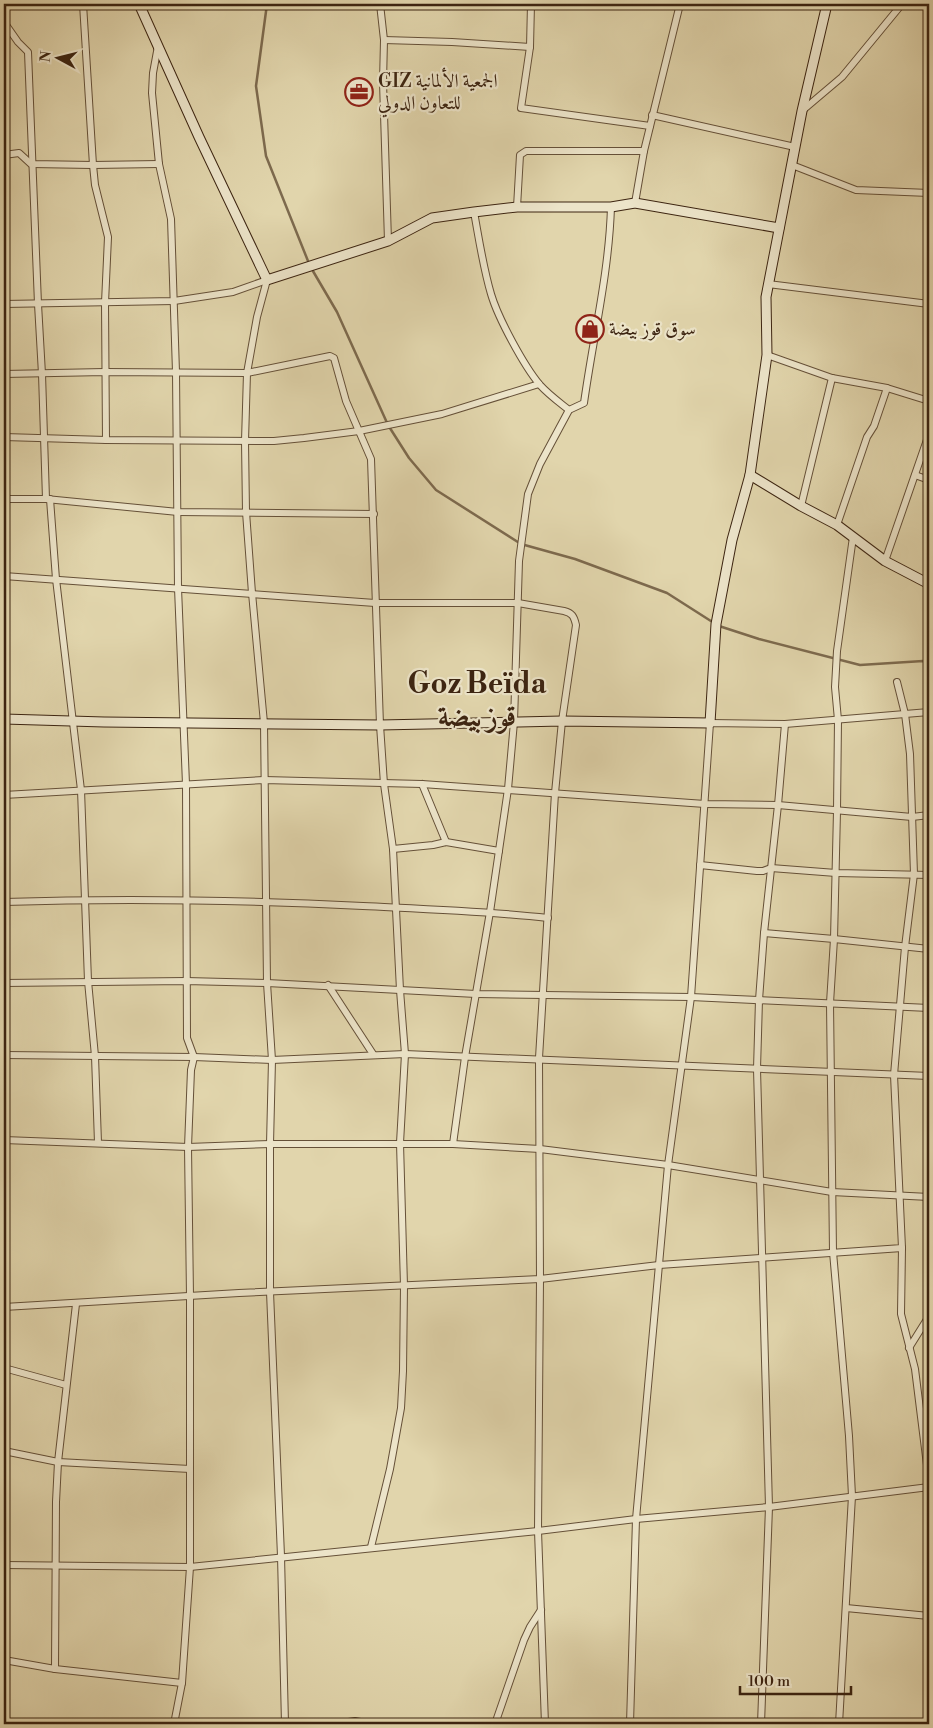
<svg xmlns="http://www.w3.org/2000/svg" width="933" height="1728" viewBox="0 0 933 1728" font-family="'Libre Bodoni',Amiri,serif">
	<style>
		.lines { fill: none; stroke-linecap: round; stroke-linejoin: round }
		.stream { stroke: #7d6a4e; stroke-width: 2.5 }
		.street-casing { stroke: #655038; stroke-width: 8 }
		.secondary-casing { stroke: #3c2411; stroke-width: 11 }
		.street { stroke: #ece4c9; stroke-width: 6 }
		.secondary { stroke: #ece4c9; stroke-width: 9 }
		.labels { text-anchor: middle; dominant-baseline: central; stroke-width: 4.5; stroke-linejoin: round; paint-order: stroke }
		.poi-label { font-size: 19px; fill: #3c2411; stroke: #ece4c9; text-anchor: start }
		.town-label { font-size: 29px; font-weight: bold; fill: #3c2411; stroke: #ece4c9 }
	</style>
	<rect width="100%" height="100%" fill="#e1d5ac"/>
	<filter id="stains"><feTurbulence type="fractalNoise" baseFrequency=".004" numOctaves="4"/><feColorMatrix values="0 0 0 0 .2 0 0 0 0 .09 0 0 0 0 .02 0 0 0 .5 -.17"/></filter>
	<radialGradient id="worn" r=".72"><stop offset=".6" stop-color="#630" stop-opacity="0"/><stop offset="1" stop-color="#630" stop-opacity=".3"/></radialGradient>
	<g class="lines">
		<g class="stream">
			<path d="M267,4L256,86L266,156L310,266L337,312L388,425L409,458L436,490L521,544L575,559L667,593L714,623"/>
			<path d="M719,626L759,639L860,665L923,661L929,663"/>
		</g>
		<defs>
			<g id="street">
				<path d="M380,4L384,40L383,82L388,241"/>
				<path d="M531,4L530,47L521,108L650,126"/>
				<path d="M4,22L18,42L28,52L38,304L42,374L46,499"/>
				<path d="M384,40L452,42L530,47"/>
				<path d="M158,46L153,73L152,93L159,164L171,219L176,372L178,588L186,784L187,1038L194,1057L191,1070L188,1147L190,1296V1567L182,1683L174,1724"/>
				<path d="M803,110L842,77L902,4"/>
				<path d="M652,115L795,147"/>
				<path d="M4,155L19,153L31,164L93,165L83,4"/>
				<path d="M792,165L856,190L929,193"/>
				<path d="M635,203L644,151L680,4"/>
				<path d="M517,207L520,155L526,151H644"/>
				<path d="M474,212C479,239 483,267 491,294C498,318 524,366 540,385C549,395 559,402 569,410"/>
				<path d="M267,280L257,317L247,373L245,441L246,512L252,593L264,723L267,983L272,1060L270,1144V1292L281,1556L285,1724"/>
				<path d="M768,284L929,304"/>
				<path d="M4,304L174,301L233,292L267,280"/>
				<path d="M767,355L832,378L887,388L929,401"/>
				<path d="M4,374L105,372L247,373L330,356L334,358L346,401L371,459L380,725L384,784L393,849L400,990L405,1054L400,1143L404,1286L403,1371L401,1408L390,1469L371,1547"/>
				<path d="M4,437L106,440L274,441L304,438L359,431L442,414L539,384"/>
				<path d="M106,440L105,303L108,237L95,185L93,165L159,164"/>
				<path d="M915,475L929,480"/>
				<path d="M4,499H46L178,512L374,514"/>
				<path d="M50,499L56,579L81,790L88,981L95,1056L98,1143"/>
				<path d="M801,506L832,378"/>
				<path d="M837,525L867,437L874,426L887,388"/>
				<path d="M885,561L929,434"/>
				<path d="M4,576L375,603H518L564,611C572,613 574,616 576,625L562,721L555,793L539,1058L540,1279L538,1531L545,1724"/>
				<path d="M422,784L446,842"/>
				<path d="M4,795L264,780L422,784L705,804L778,805L912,817L929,815"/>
				<path d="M393,849L433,845L446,842L499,851"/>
				<path d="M700,865L757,871H763L771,868L836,873L929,875"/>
				<path d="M4,902C124,898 243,900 363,906C425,909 487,911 548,918"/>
				<path d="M764,933L834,939L929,949"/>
				<path d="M4,983L186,981L267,983L476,994L691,997L929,1008"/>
				<path d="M328,985L373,1054"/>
				<path d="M4,1055L194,1057L272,1060L405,1054L929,1076"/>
				<path d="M4,1140L188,1147L270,1144H453L540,1149L668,1165L832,1192L929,1197"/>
				<path d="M453,1144L465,1057L490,912L508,789L514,722L519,561L528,494L540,464L569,410L584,403C593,338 609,273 611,207"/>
				<path d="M902,1248L901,1314L915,1369L929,1481"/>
				<path d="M4,1307L239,1293L540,1279L659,1265L902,1248L894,1075L905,947L914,874L910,754L905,714L897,682"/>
				<path d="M909,1348L929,1316"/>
				<path d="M4,1368L66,1385"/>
				<path d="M4,1451L58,1462L190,1469"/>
				<path d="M4,1565L190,1567L538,1531L636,1519L769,1507L929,1487"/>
				<path d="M846,1608L929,1616"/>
				<path d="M4,1660L55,1669L182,1683"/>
				<path d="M55,1669L56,1502L58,1462L76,1304"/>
				<path d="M335,1724L355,1721L371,1724"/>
				<path d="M495,1724L524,1640L530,1627L541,1610"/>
				<path d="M630,1724L636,1519L668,1165L691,997L710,723L785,724L929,712"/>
				<path d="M761,1724L769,1507L757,1069L759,1000L764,933L778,805L785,724"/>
				<path d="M839,1724L852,1496L849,1436L833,1252L830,1003L834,939L837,811L838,720L835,687L837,651L853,537"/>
				<path d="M929,1724V1723"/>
			</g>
			<g id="secondary">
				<path d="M139,4L199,137L267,280L388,241L432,218L474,212L517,207H611L635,203L779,228"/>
				<path d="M750,475L801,506L837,525L885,561L929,584"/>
				<path d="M4,719L104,722L380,725L562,721L710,723L716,624L732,540L750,475L767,355L766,297L802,111L827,4"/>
			</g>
		</defs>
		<use href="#street" class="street-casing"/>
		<use href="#secondary" class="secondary-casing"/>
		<use href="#street" class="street"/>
		<use href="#secondary" class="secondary"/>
	</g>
	<defs>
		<symbol id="office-ring" viewBox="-11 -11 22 22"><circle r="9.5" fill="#ece4c9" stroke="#8f2418" stroke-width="1.5"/><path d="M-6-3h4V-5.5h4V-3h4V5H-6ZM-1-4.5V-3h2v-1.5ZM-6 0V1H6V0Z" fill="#8f2418"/></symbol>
		<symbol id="shop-ring" viewBox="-11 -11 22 22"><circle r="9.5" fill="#ece4c9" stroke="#8f2418" stroke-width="1.5"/><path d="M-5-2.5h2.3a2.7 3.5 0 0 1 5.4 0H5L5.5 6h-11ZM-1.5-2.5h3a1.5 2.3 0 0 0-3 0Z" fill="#8f2418"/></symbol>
	</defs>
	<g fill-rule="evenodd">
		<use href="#office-ring" x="343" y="76" width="32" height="32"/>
		<use href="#shop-ring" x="574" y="313" width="32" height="32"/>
	</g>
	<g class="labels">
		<g class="poi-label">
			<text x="378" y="81">GIZ الجمعية الألمانية<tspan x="378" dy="22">للتعاون الدولي</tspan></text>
			<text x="609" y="329">سوق قوز بيضة</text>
		</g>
		<g class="town-label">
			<text x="477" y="684">Goz Beïda<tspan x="477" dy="33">قوز بيضة</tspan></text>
		</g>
	</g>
	<rect width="933" height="1728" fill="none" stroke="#e1d5ac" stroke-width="20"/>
	<rect x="5" y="5" width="923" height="1718" fill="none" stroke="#3c2411" stroke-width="2.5"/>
	<rect x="10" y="10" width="913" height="1708" fill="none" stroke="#3c2411"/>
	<g transform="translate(58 58) rotate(277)" stroke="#ece4c9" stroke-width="4" paint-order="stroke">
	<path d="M0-4L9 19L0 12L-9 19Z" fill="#3c2411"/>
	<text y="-8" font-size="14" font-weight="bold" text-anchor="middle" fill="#3c2411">N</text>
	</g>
	<path d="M740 1686v8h111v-8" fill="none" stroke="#3c2411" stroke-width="2.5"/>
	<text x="748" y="1686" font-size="15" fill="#3c2411" stroke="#ece4c9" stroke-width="4" paint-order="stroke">100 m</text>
	<rect width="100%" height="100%" filter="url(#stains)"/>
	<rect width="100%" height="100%" fill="url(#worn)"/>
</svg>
